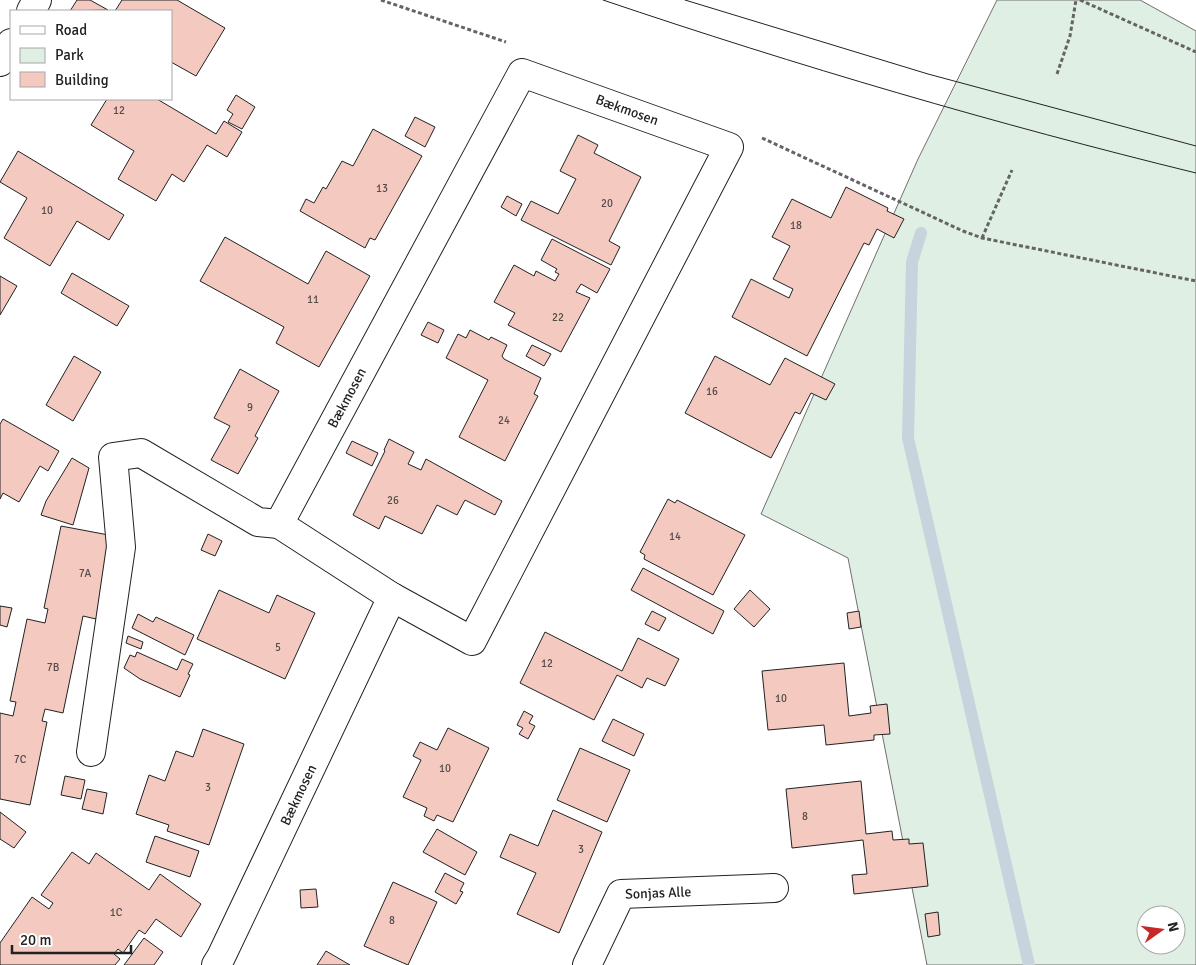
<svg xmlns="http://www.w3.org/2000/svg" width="1196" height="965" viewBox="0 0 1196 965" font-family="Signika,sans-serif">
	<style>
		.green { fill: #e0efe3; stroke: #6f6f6f; fill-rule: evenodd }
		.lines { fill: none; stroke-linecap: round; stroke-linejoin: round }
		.stream { stroke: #c7d3dd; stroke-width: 12 }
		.building { fill: #f3c9c0; stroke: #222 }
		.minor-casing { stroke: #222; stroke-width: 30 }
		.path { stroke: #646464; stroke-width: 3; stroke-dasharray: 4 2.5; stroke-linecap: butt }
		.minor { stroke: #fff; stroke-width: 28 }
		.tram { stroke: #222; stroke-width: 1 }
		.labels { text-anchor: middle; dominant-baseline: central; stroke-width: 4; stroke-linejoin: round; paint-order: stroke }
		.number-label { font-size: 11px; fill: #564c4a }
		.street-label { font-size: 14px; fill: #222; stroke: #fff }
	</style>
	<rect width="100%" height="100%" fill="#fff"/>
	<path class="green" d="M997,0H1140L1196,31V965H927L848,558L761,514L918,159ZM1146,915H1176V945H1146Z"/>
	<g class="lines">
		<path class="stream" d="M921,233L912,262L908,438L1029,965"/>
	</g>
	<g class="building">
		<path d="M77,0H90L108,10L70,11Z"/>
		<path d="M122,0H177L225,28L196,76L171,62V11H115Z"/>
		<path d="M236,95L255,107L242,129L228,122L233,114L227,110Z"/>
		<path d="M107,99H157L216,134L224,121L242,132L227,157L207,145L184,182L172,174L156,201L118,179L134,151L91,125Z"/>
		<path d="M415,117L435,127L425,147L405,136Z"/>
		<path d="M373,129L422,156L375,240L370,238L365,248L300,211L306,199L314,203L323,187L326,189L342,161L353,166Z"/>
		<path d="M578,135L598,145L594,153L641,177L609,241L620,247L611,265L521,220L531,201L558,214L576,179L560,171Z"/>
		<path d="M18,151L124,215L109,240L77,221L50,266L4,238L27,198L0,182Z"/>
		<path d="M846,187L888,208L887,211L904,219L894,238L877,229L869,245L864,243L807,356L732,317L751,279L789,298L793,289L773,279L790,246L772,237L792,199L831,218Z"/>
		<path d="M507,196L522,204L516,216L501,207Z"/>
		<path d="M225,237L308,284L326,251L370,276L319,367L276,343L284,327L200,281Z"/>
		<path d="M552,239L610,269L597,293L581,284L576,292L590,298L561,352L508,325L515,313L494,302L514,265L534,276L536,271L555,281L559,274L555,272L557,269L541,260Z"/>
		<path d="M72,273L129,306L117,326L61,293Z"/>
		<path d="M0,276L17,286L0,315Z"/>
		<path d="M428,322L444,330L438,343L421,335Z"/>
		<path d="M470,330L489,340L491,337L507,345L502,356L504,359L541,378L534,394L538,396L505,461L459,437L488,380L446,358L458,334L466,338Z"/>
		<path d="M532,345L551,354L544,366L526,356Z"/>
		<path d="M74,356L101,372L73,421L46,405Z"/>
		<path d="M715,356L770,385L785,358L835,384L826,400L811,393L800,414L795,412L771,458L685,413Z"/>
		<path d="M240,369L279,391L255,436L258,438L238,474L211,460L230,426L214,418Z"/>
		<path d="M3,419L59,451L48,471L40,466L19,502L3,493L0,499V424Z"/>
		<path d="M389,439L414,452L408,464L421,470L426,459L502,501L495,515L465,500L457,515L437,505L422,534L385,516L379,529L353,515L385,451L384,450Z"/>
		<path d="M352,441L378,453L372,466L346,453Z"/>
		<path d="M72,458L89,468L73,525L41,515L46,501Z"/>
		<path d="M668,499L675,503L677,500L745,535L713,595L644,559L645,555L640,552Z"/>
		<path d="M61,526L114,536L96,619L83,616L63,713L45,709L42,721L47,722L30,805L0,799V713L13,716L16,702L10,701L27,619L45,623L48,609L44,608Z"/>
		<path d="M208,534L222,541L215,556L201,550Z"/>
		<path d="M643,568L724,611L713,634L631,590Z"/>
		<path d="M219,590L269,613L277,595L315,613L285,679L197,639Z"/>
		<path d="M750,590L770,609L754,627L734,609Z"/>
		<path d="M0,606L12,608L7,627L0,625Z"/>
		<path d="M652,611L666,618L659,631L645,624Z"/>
		<path d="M859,611L861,627L849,629L847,613Z"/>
		<path d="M138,614L153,622L156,617L194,635L185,655L132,628Z"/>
		<path d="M545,632L622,671L638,638L679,659L665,686L647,678L642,688L617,675L594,720L520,683Z"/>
		<path d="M128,636L143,642L141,649L126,643Z"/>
		<path d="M137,652L177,670L182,659L193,664L188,674L190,675L180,697L140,679L124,668L130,655L135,657Z"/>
		<path d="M844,663L849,716L871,713L870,706L887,704L890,734L874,735V740L826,745L824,725L768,730L762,671Z"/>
		<path d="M524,711L533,716L529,723L535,726L528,739L519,734L523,728L517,725Z"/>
		<path d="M613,719L644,734L634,756L602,741Z"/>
		<path d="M448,728L489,748L453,822L437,815L434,821L424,816L427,808L403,797L421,760L413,756L420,742L437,750Z"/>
		<path d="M203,729L244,744L209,845L167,831L169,825L136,814L149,775L165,781L176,751L193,757Z"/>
		<path d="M580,748L630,770L607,822L557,800Z"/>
		<path d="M65,776L85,780L81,799L61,795Z"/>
		<path d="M861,781L866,834L892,831L893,840L909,839V844L923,843L928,886L854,894L852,875L867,874L863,840L792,848L786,789Z"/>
		<path d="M87,789L107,793L103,814L82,809Z"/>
		<path d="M553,810L602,832L559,933L517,914L536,873L500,857L510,834L538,846Z"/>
		<path d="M0,812L26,832L14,848L0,839Z"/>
		<path d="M437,829L477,852L465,875L423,852Z"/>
		<path d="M155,836L199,851L190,877L146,862Z"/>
		<path d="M72,852L89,864L96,853L149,890L160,874L201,904L181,937L156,919L145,934L139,930L123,953L118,949L114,954L120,959L115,965H0V943L32,897L49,909L53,903L41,895Z"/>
		<path d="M445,873L464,883L460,891L463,892L456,904L435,892Z"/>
		<path d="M393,882L437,902L408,965L364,946Z"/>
		<path d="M316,889L318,907L301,908L300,890Z"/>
		<path d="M938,912L940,935L928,937L925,914Z"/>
		<path d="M144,938L163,952L154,965H124Z"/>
		<path d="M326,951L350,965H317Z"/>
	</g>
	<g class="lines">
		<defs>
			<g id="minor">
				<path d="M31,11L37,0"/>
				<path d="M0,62L11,43"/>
				<path d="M522,73L729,147L472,641L392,597L279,524Z"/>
				<path d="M91,752L121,547L113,457L141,453L258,522L279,524"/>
				<path id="s1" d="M216,965L221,957L392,597"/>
				<path id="s2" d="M587,965L621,894L774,888"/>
			</g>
		</defs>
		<use href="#minor" class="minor-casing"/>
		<g class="path">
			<path d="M381,0L506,42"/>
			<path d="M1080,0L1196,52"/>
			<path d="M1057,74L1070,36L1076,0"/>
			<path d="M762,138L963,231L982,238L1196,281"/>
			<path d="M982,238L1012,170"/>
		</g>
		<use href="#minor" class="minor"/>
		<g class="tram">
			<path d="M603,0C798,66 996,124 1196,173"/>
			<path d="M685,0L928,74L1196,146"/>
		</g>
	</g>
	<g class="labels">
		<g class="number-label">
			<text x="119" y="110">12</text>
			<text x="382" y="188">13</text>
			<text x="607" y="203">20</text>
			<text x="47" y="210">10</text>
			<text x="796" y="225">18</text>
			<text x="313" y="299">11</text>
			<text x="558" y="317">22</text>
			<text x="712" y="391">16</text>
			<text x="250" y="407">9</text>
			<text x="504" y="420">24</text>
			<text x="393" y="500">26</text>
			<text x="675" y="536">14</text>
			<text x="85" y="573">7A</text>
			<text x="278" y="647">5</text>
			<text x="547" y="663">12</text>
			<text x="53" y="667">7B</text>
			<text x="781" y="698">10</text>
			<text x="20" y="759">7C</text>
			<text x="445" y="768">10</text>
			<text x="208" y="787">3</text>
			<text x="805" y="816">8</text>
			<text x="581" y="849">3</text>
			<text x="116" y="912">1C</text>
			<text x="392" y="920">8</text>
		</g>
		<g class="street-label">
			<text transform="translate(627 110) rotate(20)">Bækmosen</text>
			<text transform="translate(347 398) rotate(-62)">Bækmosen</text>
			<text stroke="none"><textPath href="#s1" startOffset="189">Bækmosen</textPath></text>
			<text stroke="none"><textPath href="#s2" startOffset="116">Sonjas Alle</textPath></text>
		</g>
	</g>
	<rect x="10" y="10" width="162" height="90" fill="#ffffff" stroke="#a7a7a7"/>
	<rect x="20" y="26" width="25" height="8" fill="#ffffff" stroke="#a7a7a7"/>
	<text x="55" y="35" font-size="15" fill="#222222">Road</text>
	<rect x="20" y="48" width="25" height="15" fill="#e0efe3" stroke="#a7a7a7"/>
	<text x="55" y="60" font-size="15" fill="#222222">Park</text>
	<rect x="20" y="72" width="25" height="15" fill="#f3c9c0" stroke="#a7a7a7"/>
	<text x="55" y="85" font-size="15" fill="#222222">Building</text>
	<g transform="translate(1161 930) rotate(76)"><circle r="24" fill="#ffffff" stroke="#a7a7a7"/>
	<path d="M0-4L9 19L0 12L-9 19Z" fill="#c62828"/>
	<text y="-8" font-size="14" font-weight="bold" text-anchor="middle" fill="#222222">N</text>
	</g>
	<path d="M12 945v8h119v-8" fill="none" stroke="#222222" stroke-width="2.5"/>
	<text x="20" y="945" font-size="15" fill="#222222" stroke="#ffffff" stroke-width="4" paint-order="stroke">20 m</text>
</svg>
